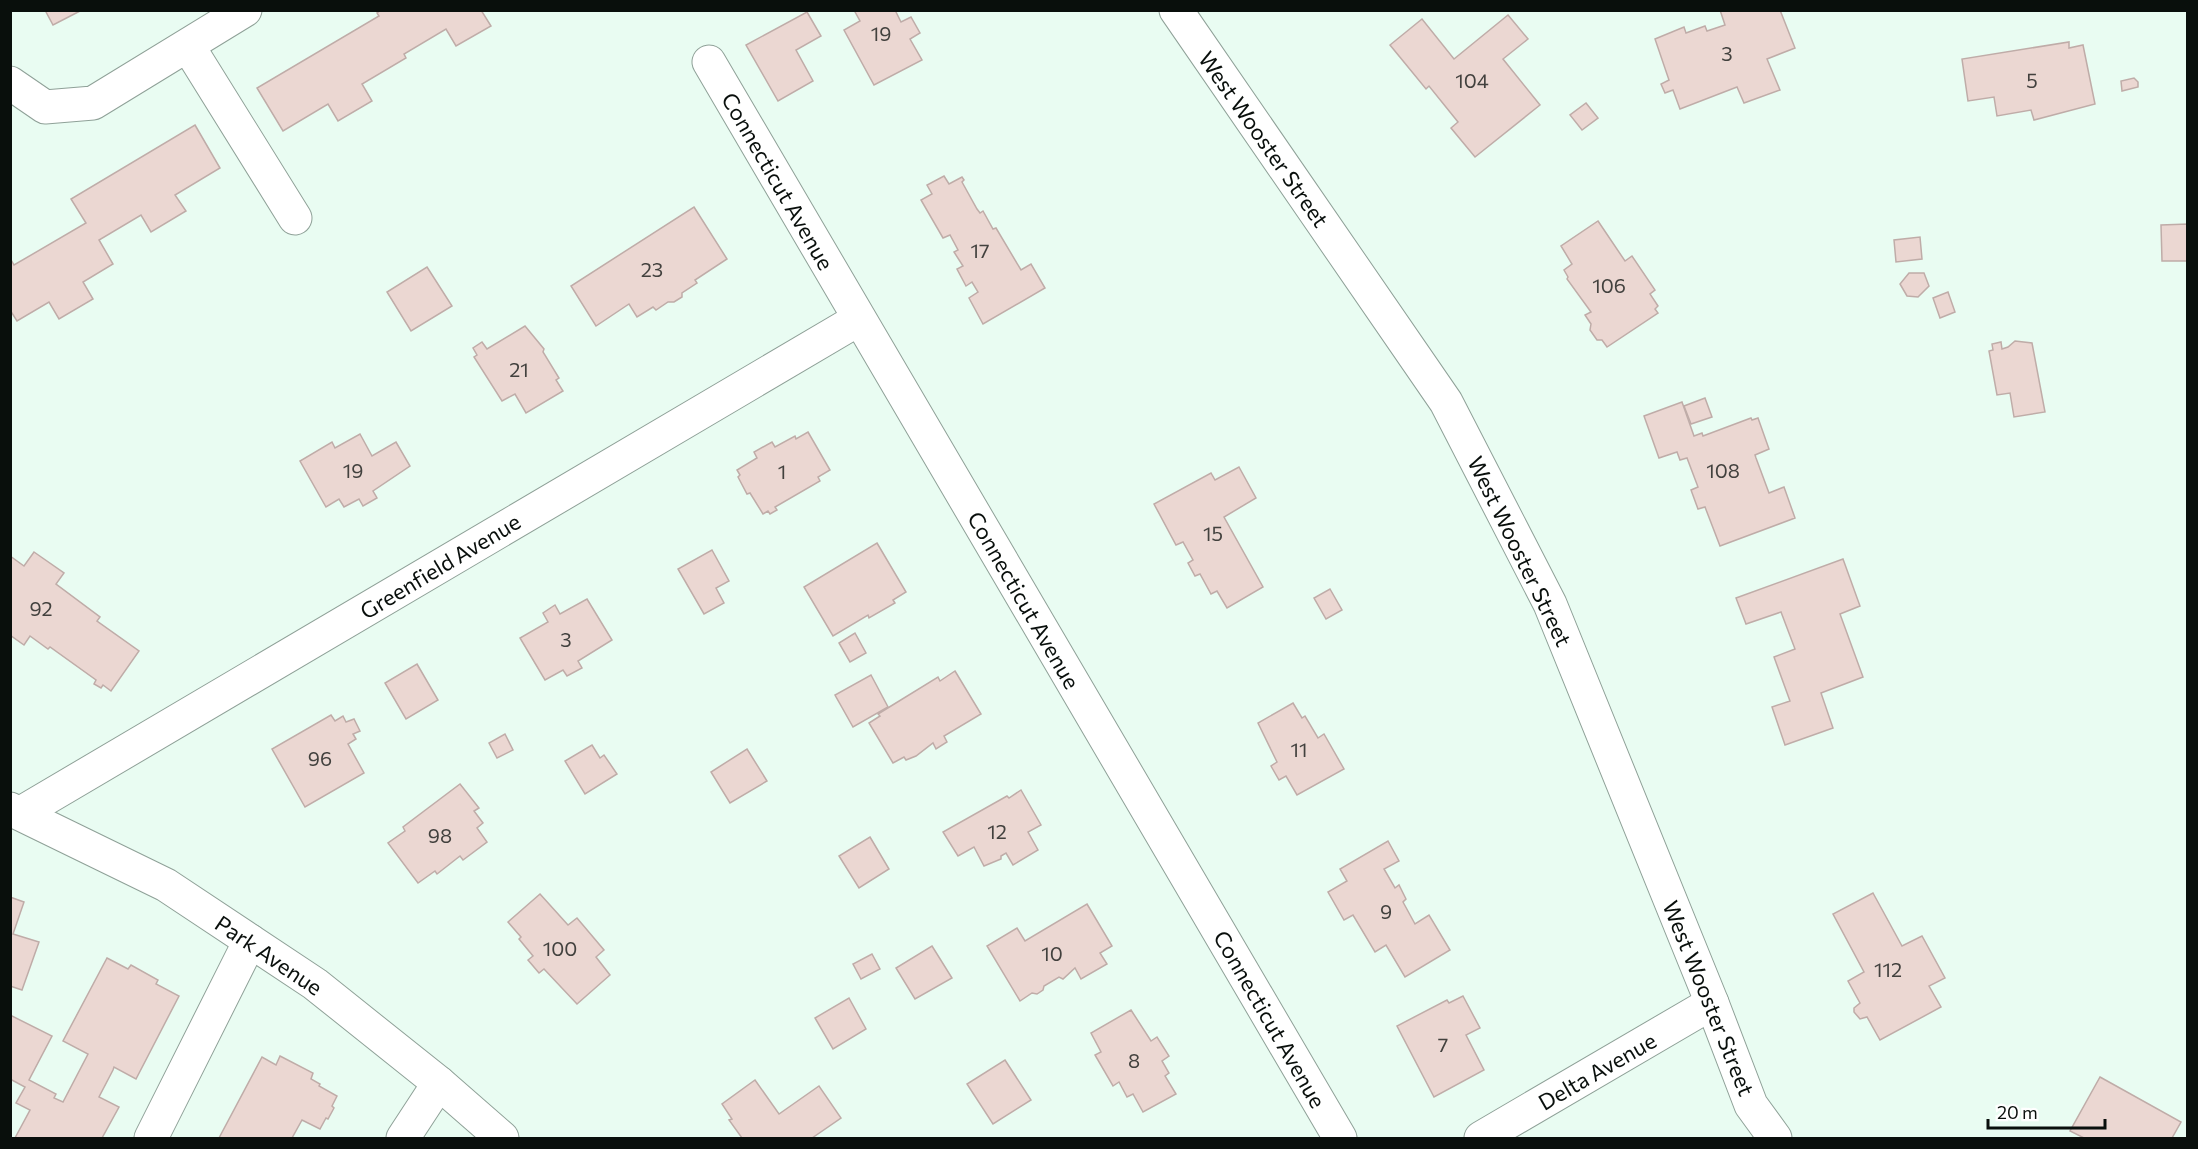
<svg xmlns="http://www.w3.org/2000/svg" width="2198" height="1149" viewBox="0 0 2198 1149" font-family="Commissioner,sans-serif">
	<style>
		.building { fill: #ebd7d2; stroke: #bfaca8; stroke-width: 1.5 }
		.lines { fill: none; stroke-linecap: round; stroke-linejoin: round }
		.minor-casing { stroke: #8fa198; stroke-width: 35 }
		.major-casing { stroke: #8fa198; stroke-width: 35 }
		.minor { stroke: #fff; stroke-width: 33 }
		.major { stroke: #fff; stroke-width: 33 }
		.labels { text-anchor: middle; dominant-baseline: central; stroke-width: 6; stroke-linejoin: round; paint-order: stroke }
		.number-label { font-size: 20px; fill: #42413e }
		.street-label { font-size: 22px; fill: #090f0c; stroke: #fff }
	</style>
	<rect width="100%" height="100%" fill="#e9fcf2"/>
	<g class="building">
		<path d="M45,10H82L53,25Z"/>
		<path d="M381,10H481L491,26L456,46L446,29L404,54L406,58L362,84L372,101L338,121L328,104L283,131L257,88L379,16L377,13Z"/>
		<path d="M854,10H895L901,22L911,17L920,33L910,39L922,60L874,85L844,30L860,21Z"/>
		<path d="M1720,10H1780L1795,48L1767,59L1780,90L1744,103L1737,87L1680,109L1673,90L1665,93L1661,84L1669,80L1655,39L1684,27L1686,33L1705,26L1707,31L1725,25Z"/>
		<path d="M807,12L821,36L796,50L813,81L778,101L746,45Z"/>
		<path d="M1508,15L1528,39L1503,59L1540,105L1475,157L1451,128L1458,122L1429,86L1426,89L1390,45L1422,19L1454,59Z"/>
		<path d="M2069,42V48L2083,45L2095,104L2034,120L2031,110L1997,116L1994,97L1968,101L1962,59Z"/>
		<path d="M2134,78L2138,82V87L2122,91L2121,81Z"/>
		<path d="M1586,103L1598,118L1582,130L1570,115Z"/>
		<path d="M195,125L220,168L175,195L186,211L151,232L141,215L99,240L113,264L83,282L93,299L59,319L49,302L17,321L10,310V258L14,265L86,223L71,199Z"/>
		<path d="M944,176L949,184L962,177L964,180L962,182L977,209L980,213L983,211L993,229L996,228L1021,270L1031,264L1045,288L983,324L969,298L978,292L972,282L966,286L957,269L963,266L954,252L958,250L950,235L943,238L921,200L932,194L927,185Z"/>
		<path d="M694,207L727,259L695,280L697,283L682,293V297L674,302H668L656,310L653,307L637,317L629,304L596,326L571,286Z"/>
		<path d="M1598,221L1625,261L1632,256L1655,290L1650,294L1658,306L1655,309L1658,313L1607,347L1602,340H1597L1590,330L1591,324L1585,315L1591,312L1567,279L1568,277L1564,270L1572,264L1561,246Z"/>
		<path d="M2188,224V261H2162L2161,225Z"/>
		<path d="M1920,237L1922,259L1896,262L1894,240Z"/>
		<path d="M427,267L452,306L411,331L387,292Z"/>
		<path d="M1909,273H1924L1929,286L1918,297L1907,296L1900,284Z"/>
		<path d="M1948,292L1955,312L1940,318L1933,298Z"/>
		<path d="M525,326L544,349L543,352L559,378L556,380L563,391L526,413L515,394L502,401L474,357L477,355L473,348L482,342L487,349Z"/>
		<path d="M2015,341L2032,343L2045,412L2014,417L2010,393L1997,395L1989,351L1993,350L1992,344L2001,342L2002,349L2008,347Z"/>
		<path d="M1705,398L1712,417L1691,424L1684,406Z"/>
		<path d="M1682,402L1694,436L1702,433L1703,436L1751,418L1752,420L1758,418L1769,449L1755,455L1756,458L1769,493L1784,487L1795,518L1720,546L1705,507L1698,509L1691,490L1698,487L1687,458L1680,460L1677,452L1659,458L1644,416Z"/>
		<path d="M808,432L830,470L818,477L820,481L775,507L777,510L770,514L768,511L763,514L750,493L747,494L738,477L740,475L737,470L757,458L754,452L772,442L775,447L795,436L796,439Z"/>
		<path d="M360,434L372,456L396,442L410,466L373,491L377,498L363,506L359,499L344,507L339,499L326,507L300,461L332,442L335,448Z"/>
		<path d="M1239,467L1256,498L1224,517L1263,587L1227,608L1217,591L1211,594L1200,574L1195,576L1188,563L1193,560L1183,542L1176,545L1154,504L1211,473L1215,480Z"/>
		<path d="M877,543L906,592L893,600L895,603L869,618L868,615L833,636L804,587Z"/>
		<path d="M712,550L729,581L716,588L724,603L704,614L678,569Z"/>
		<path d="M34,552L64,573L56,584L100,617L97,621L139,651L111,691L103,685L101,688L94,684L96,680L50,647L48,649L30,636L24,645L10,635V556L24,566Z"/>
		<path d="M1843,559L1860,606L1840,614L1863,677L1821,693L1833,728L1785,745L1772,707L1790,701L1774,657L1795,649L1781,612L1746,624L1736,598Z"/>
		<path d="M1330,589L1342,610L1326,619L1314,598Z"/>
		<path d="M587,599L612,640L578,661L582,668L567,676L563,670L545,680L520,638L548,622L543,613L555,605L560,614Z"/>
		<path d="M855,633L866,653L850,662L839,643Z"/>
		<path d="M417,664L438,700L406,719L385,683Z"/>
		<path d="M955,671L981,714L944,736L947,742L936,749L933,743L916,756L906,760L904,757L893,763L869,723L880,716L878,714L938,677L940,681Z"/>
		<path d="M871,675L888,707L853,727L835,695Z"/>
		<path d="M1293,703L1302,718L1305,716L1318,738L1324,734L1344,769L1297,795L1286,776L1279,780L1271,766L1277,762L1258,723Z"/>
		<path d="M331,715L335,721L343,716L346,722L354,719L360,731L353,734L356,739L348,744L364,773L305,807L272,749Z"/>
		<path d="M505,734L513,750L497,758L489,743Z"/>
		<path d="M592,745L600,758L604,755L617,774L585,794L565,761Z"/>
		<path d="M747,749L767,781L730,803L711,772Z"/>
		<path d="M460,784L479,808L474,811L483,823L477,828L487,842L463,860L460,856L437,874L435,871L418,883L388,843L405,831L403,827Z"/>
		<path d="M1021,790L1041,825L1028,832L1038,850L1013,865L1006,853L1001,856V859L984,866L974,847L958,856L943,832L1007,796L1009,798Z"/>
		<path d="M870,837L889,869L859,888L839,856Z"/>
		<path d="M1388,841L1399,861L1384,869L1395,888L1399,885L1406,899L1403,902L1415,924L1429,915L1450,950L1405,977L1386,945L1375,952L1353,915L1344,920L1328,892L1347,881L1340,869Z"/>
		<path d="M1873,893L1902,946L1922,936L1945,978L1929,986L1941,1007L1880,1040L1867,1017L1860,1019L1854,1012V1008L1860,1003L1848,981L1864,972L1833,914Z"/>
		<path d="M540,894L568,925L577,918L604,950L596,957L610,975L577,1004L544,969L539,973L528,960L533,956L519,939L521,937L508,922Z"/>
		<path d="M10,897L24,902L13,934L39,942L22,990L10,986Z"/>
		<path d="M1087,904L1112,946L1100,953L1107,964L1081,979L1075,968L1063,979L1059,977L1044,986L1043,990L1037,994L1032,993L1020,1001L987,946L1017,928L1025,941Z"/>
		<path d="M932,946L952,978L915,999L896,968Z"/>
		<path d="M872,954L880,969L861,979L853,964Z"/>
		<path d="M107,958L128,969L131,965L158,980L156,984L179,996L136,1079L114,1067L113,1070L99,1097L119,1107L102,1138H15L30,1110L16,1103L25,1087L10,1079V1015L52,1036L29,1080L56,1094L54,1098L63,1102L88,1054L63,1041Z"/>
		<path d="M1463,996L1480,1028L1466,1035L1484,1070L1434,1097L1397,1026L1447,1000L1449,1003Z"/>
		<path d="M849,998L866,1029L833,1049L815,1018Z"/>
		<path d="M1131,1010L1151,1041L1157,1037L1169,1056L1162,1061L1169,1073L1165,1076L1176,1094L1143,1112L1133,1094L1127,1097L1119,1082L1113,1086L1095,1055L1101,1052L1091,1033Z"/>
		<path d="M280,1056L313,1073L311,1079L320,1084L319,1086L337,1096L332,1106L334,1108L328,1119L326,1118L320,1129L302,1120L292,1138H219L262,1057L276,1065Z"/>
		<path d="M1005,1060L1031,1100L993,1124L967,1084Z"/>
		<path d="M2100,1077L2181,1122L2172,1138H2084L2070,1131Z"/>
		<path d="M755,1080L779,1114L819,1086L841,1118L812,1138H742L729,1120L732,1119L722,1104Z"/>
	</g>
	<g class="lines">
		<defs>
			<g id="minor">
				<path d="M1176,10L1446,402L1550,604L1712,1003L1751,1105L1775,1138"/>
				<path d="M188,46L295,218"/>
				<path d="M709,62L1340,1138"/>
				<path d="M10,83L45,107L93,103L245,10"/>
				<path d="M21,813L859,319"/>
				<path d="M151,1138L250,941"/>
				<path d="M403,1138L439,1083"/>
				<path d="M1481,1138L1712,1003"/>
			</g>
			<path id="major" d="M10,809L166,885L315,984L439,1083L502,1138"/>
		</defs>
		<use href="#minor" class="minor-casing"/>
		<use href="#major" class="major-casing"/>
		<use href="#minor" class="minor"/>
		<use href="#major" class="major"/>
	</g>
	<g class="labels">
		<g class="number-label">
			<text x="881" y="33">19</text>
			<text x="1727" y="53">3</text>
			<text x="1472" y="80">104</text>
			<text x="2032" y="80">5</text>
			<text x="980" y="250">17</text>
			<text x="652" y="269">23</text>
			<text x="1609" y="285">106</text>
			<text x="519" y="369">21</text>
			<text x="353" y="470">19</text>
			<text x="1723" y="470">108</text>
			<text x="782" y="471">1</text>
			<text x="1213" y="533">15</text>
			<text x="41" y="608">92</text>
			<text x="566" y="639">3</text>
			<text x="1299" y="749">11</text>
			<text x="320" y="758">96</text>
			<text x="997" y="831">12</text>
			<text x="440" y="835">98</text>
			<text x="1386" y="911">9</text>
			<text x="560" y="948">100</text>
			<text x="1052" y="953">10</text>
			<text x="1888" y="969">112</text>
			<text x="1443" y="1044">7</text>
			<text x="1134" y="1060">8</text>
		</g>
		<g class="street-label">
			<text transform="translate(1264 139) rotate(55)">West Wooster Street</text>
			<text transform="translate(778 181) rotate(60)">Connecticut Avenue</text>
			<text transform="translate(1520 551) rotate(64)">West Wooster Street</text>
			<text transform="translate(440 566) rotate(-31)">Greenfield Avenue</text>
			<text transform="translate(1024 600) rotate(60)">Connecticut Avenue</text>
			<text transform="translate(269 955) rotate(34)">Park Avenue</text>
			<text transform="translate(1709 998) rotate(68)">West Wooster Street</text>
			<text transform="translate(1270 1019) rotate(60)">Connecticut Avenue</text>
			<text transform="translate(1597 1071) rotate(-30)">Delta Avenue</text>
		</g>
	</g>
	<rect width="2198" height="1149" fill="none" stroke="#090f0c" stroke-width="24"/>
	<path d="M1988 1119v9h117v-9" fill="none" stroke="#090f0c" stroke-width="3"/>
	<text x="1997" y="1119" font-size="18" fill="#090f0c" stroke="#ffffff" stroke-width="4.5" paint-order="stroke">20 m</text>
</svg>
